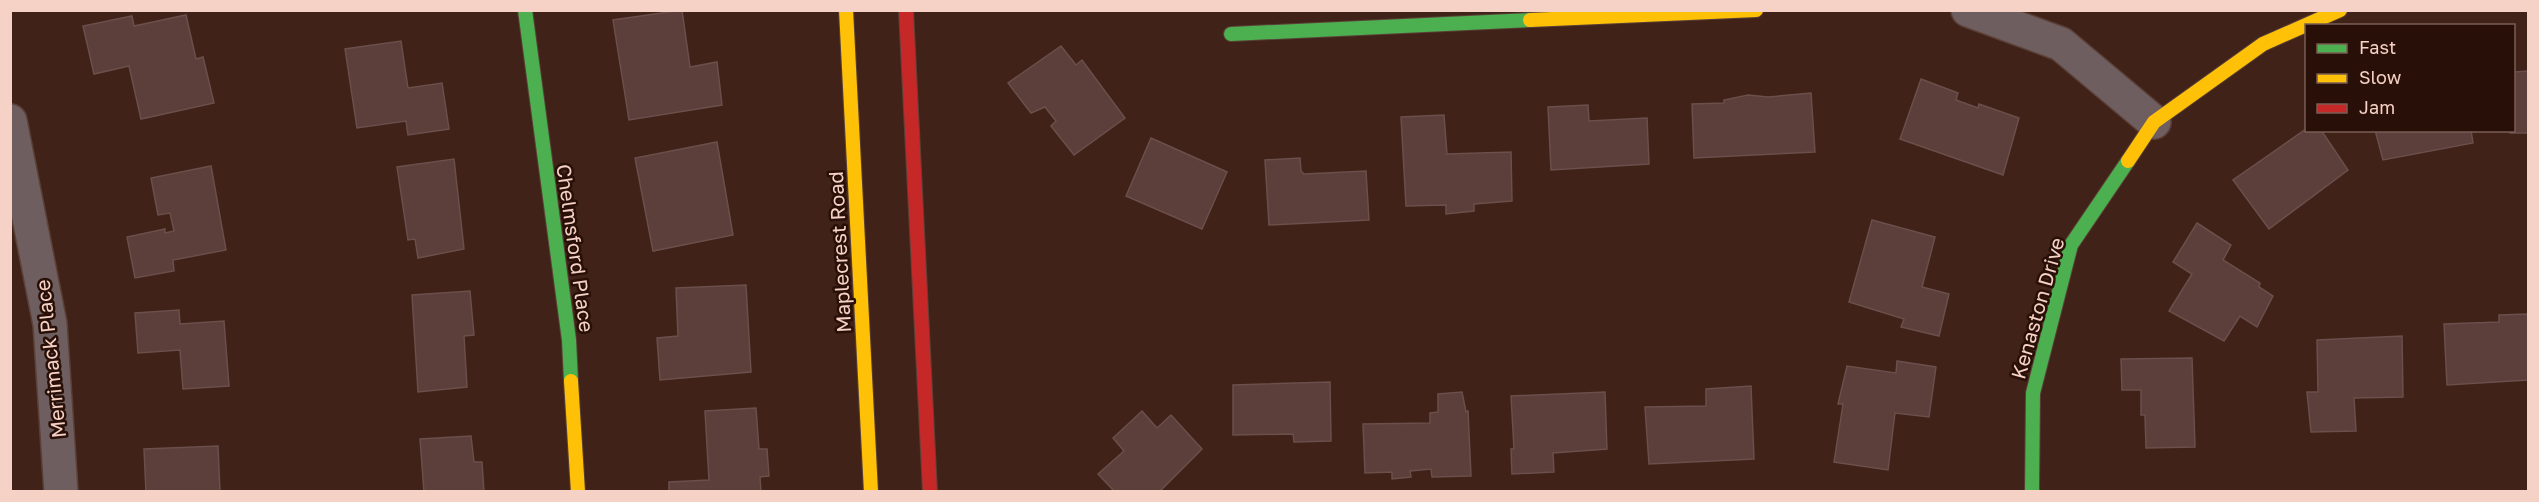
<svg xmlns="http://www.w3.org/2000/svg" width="2539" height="502" viewBox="0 0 2539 502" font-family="'Golos Text',sans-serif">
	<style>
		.building { fill: #5c3e3b; stroke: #6a4f4b; stroke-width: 1.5 }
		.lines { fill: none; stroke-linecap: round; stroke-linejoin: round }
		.street-casing { stroke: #5a4037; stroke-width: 36 }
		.fast-casing { stroke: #5a4037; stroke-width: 16 }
		.slow-casing { stroke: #5a4037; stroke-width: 16 }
		.jam-casing { stroke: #5a4037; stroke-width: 16 }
		.street { stroke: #6e5e60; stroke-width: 33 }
		.fast { stroke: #4caf50; stroke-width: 14 }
		.slow { stroke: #ffc107; stroke-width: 14 }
		.jam { stroke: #c62828; stroke-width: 14 }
		.labels { text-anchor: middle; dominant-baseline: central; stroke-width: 5; stroke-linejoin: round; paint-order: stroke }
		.street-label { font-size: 20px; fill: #f6d1c5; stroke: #280f07 }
	</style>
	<rect width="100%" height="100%" fill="#402218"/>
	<g class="building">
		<path d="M682,10L690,67L717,62L722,105L629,120L613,20Z"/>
		<path d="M186,15L196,59L203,57L214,103L141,119L129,66L94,74L83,26L132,16L134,26Z"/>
		<path d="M401,41L408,88L442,83L449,129L408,135L406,121L357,128L345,49Z"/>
		<path d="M1061,46L1076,65L1082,60L1125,118L1074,155L1051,126L1056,121L1045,107L1031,113L1008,83Z"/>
		<path d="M2528,71V133H2510L2509,130H2514V72Z"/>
		<path d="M1921,79L1958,93L1956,100L1978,108L1979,104L2019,118L2003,175L1900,139Z"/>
		<path d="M1811,93L1815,152L1694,158L1692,104L1724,103V100L1748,95L1768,97Z"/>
		<path d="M1588,105L1589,121L1647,118L1649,164L1551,170L1548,107Z"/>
		<path d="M1444,115L1447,154L1511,152L1512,201L1474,204V211L1446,214V205L1406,206L1401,117Z"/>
		<path d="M2306,129L2321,130L2348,170L2269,229L2233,180Z"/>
		<path d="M2375,130H2471L2473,143L2383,160Z"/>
		<path d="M1151,138L1227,172L1202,229L1126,196Z"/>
		<path d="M717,142L733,235L653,251L635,158Z"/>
		<path d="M1300,158L1301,171L1304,174L1366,171L1369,220L1269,225L1265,160Z"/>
		<path d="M454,159L464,249L418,258L415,239L408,240L397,167Z"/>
		<path d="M211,166L226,250L173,260L174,271L135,278L127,237L165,229V233L174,231L170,213L158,215L151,178Z"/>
		<path d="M1872,220L1935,237L1922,287L1949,294L1939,336L1901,327L1904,319L1849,302Z"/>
		<path d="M2197,223L2231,245L2223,260L2260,283L2259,287L2273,296L2257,327L2240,316L2224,341L2169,311L2192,274L2173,262Z"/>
		<path d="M746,285L751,372L660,380L657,338L678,336L676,288Z"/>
		<path d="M470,291L474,335L464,336L467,387L418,392L412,295Z"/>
		<path d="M179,310L180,324L224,321L229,386L183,389L180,350L138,353L135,313Z"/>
		<path d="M2528,314V380L2447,385L2444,324L2499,322V315Z"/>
		<path d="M2402,336L2403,397L2354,398L2356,431L2311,432L2307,392H2318L2317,340Z"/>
		<path d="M2192,358L2195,447L2146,448L2145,415H2141V390H2122L2121,359Z"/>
		<path d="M1897,361L1936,367L1929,417L1895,413L1888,470L1834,462L1843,404H1838L1847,366L1896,373Z"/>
		<path d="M1330,382L1331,441L1294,442L1293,434L1233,435V385Z"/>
		<path d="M1751,386L1754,459L1649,464L1645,407L1706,406V389Z"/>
		<path d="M1462,392L1466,412L1468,411L1471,476L1432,477L1431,469L1410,471L1411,477L1392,479V472L1365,473L1363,424L1430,423V413L1438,412V394Z"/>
		<path d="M1605,392L1607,449L1553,453L1554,472L1512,474L1511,449H1514L1511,396Z"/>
		<path d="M756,408L759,449H767L769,476L760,477L761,492H669V482L709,480L705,411Z"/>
		<path d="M1142,411L1157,428L1171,415L1202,449L1159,492H1115L1098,474L1124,451L1113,438Z"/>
		<path d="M471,436L474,462H482L484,492H424L420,439Z"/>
		<path d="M218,446L220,492H146L144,449Z"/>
	</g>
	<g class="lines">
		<defs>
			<g id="street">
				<path d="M1968,10L2061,44L2154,122"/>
				<path d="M10,121L50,324L61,492"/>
			</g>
			<g id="fast">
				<path d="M525,10L569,340L571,381"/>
				<path d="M1231,34L1530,20"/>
				<path d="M2032,492L2033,393L2071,245L2128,161"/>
			</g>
			<g id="slow">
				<path d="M846,10L871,492"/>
				<path d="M1530,20L1756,10"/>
				<path d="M2128,161L2154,122L2263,44L2340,10"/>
				<path d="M571,381L578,492"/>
			</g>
			<path id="jam" d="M906,10L930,492"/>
		</defs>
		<use href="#street" class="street-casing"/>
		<use href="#fast" class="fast-casing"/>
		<use href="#slow" class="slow-casing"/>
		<use href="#jam" class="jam-casing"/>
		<use href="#street" class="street"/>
		<use href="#fast" class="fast"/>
		<use href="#slow" class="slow"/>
		<use href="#jam" class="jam"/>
	</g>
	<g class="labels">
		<g class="street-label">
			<text transform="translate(576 248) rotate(82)">Chelmsford Place</text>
			<text transform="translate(839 252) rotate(-93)">Maplecrest Road</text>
			<text transform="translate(2037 308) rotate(-74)">Kenaston Drive</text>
			<text transform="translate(50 359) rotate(-96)">Merrimack Place</text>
		</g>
	</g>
	<rect width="2539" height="502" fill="none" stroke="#f6d1c5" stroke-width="24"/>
	<rect x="2305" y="24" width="210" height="108" fill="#280f07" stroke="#7a5d53" stroke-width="1.5"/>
	<rect x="2317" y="44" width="30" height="9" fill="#4caf50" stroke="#7a5d53" stroke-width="1.5"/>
	<text x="2359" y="54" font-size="18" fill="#f6d1c5">Fast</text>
	<rect x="2317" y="74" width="30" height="9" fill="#ffc107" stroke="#7a5d53" stroke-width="1.5"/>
	<text x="2359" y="84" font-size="18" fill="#f6d1c5">Slow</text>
	<rect x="2317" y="104" width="30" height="9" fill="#c62828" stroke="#7a5d53" stroke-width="1.5"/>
	<text x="2359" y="114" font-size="18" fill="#f6d1c5">Jam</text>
</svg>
